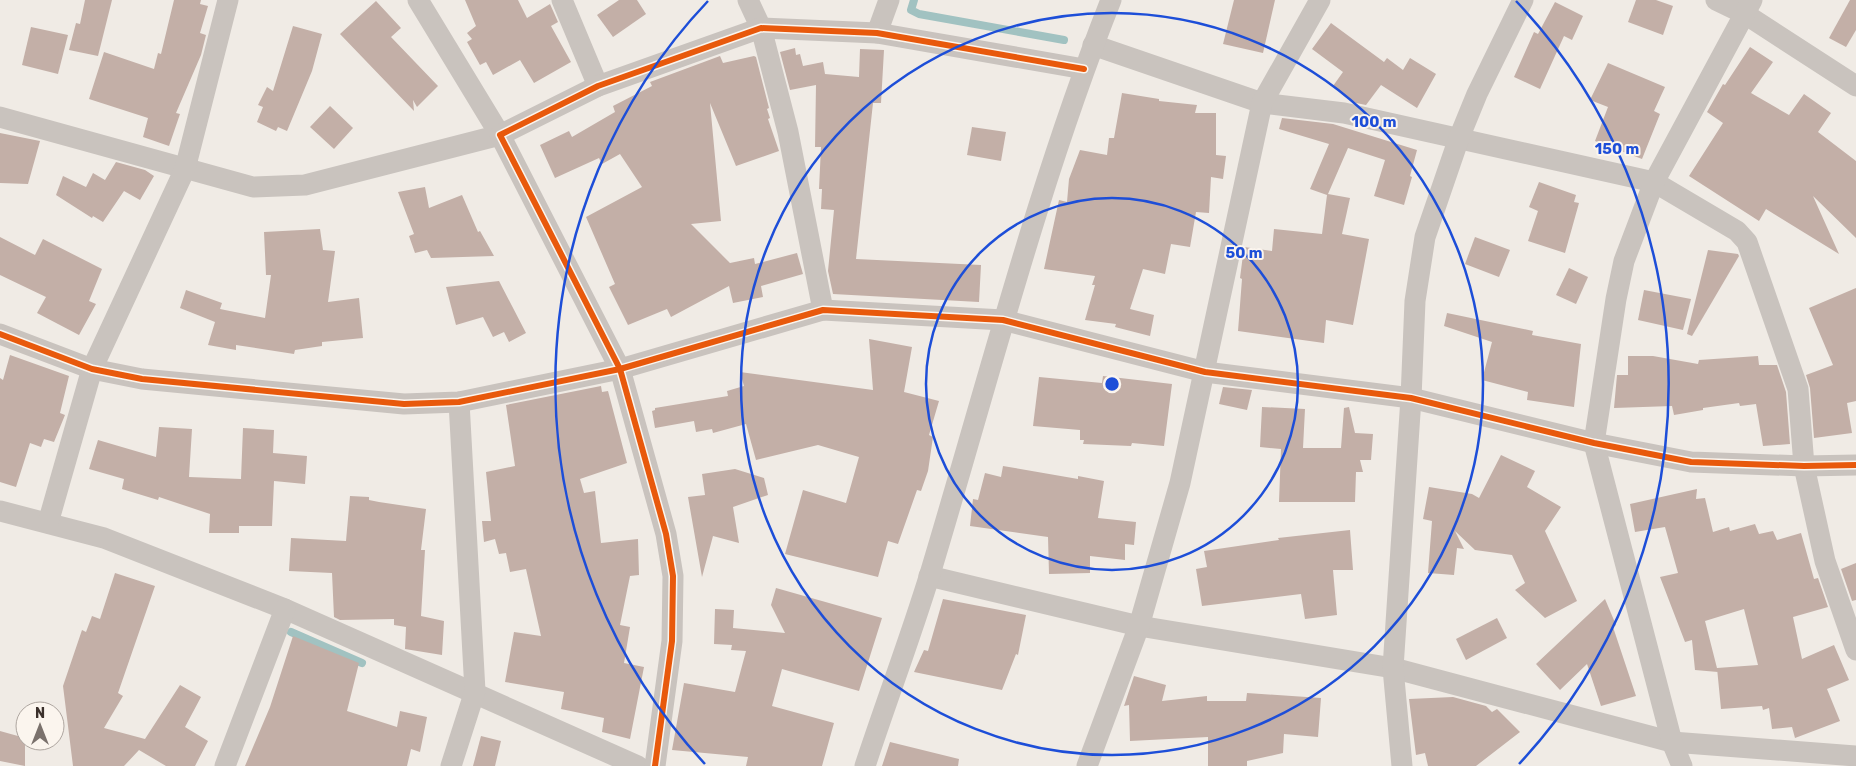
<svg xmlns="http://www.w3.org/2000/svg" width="1856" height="766" viewBox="0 0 1856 766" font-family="Rubik,sans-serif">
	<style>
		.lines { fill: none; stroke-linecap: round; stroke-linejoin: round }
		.stream { stroke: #a1c2c1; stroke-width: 8 }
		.building { fill: #c3afa7 }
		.street { stroke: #c9c3be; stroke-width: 21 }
		.cycleway-casing { stroke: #fbf5ee; stroke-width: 9 }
		.cycleway { stroke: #e8590c; stroke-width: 6 }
		.ring { fill: none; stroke: #1d4ed8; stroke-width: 2.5 }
		.centre { fill: #1d4ed8; stroke: #fbf5ee; stroke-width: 2.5 }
		.ring-label { font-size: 15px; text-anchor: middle; font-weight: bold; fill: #1d4ed8; stroke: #fbf5ee; stroke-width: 4; stroke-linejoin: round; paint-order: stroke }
	</style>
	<rect width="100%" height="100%" fill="#f0ebe5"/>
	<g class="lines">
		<g class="stream">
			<path d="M914,0L911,10L919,14L1064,40"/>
			<path d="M291,632L362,663"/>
		</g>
	</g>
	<g class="building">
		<path d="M85,0H112L98,56L69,50L76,23L80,24Z"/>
		<path d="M174,0H201L200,4L208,6L200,33L206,35L201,55L176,113L180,114L169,146L143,137L148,118L89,99L104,52L154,69L158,53L161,54Z"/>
		<path d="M465,0H518L527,18L550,4L558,22L551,26L571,62L534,83L520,60L493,75L486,62L480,65L467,42L472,39L467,33L476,26Z"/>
		<path d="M619,0H637L646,14L613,37L597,15Z"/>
		<path d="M1234,0H1275L1263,53L1223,44Z"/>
		<path d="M1636,0H1656L1673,6L1663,35L1628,22Z"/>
		<path d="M1850,0H1856V30L1846,47L1829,38Z"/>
		<path d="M376,1L401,28L391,37L438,86L417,107L413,100L414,111L340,34Z"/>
		<path d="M1555,2L1583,16L1572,40L1564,36L1540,89L1514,77L1534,32L1538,34Z"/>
		<path d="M1331,23L1384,62L1387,58L1403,70L1410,58L1436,74L1417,108L1381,85L1366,105L1356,103L1333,86L1343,72L1312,49Z"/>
		<path d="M293,26L322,34L312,71L287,131L278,127L276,131L257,122L263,107L258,105L267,87L273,91Z"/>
		<path d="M31,27L68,35L58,74L22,65Z"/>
		<path d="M1750,47L1773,62L1751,93L1789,115L1804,94L1831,113L1818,132L1856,161V238L1813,196L1839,254L1766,209L1759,221L1689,176L1723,123L1707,112L1723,84L1725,85Z"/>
		<path d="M795,48L796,55L800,54L803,66L823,62L825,74L859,77L860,49L884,50L881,103H873L856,259L981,265L979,302L833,294L828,271L834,210L821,209L822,189H819L821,147H815L816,85L790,90L780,52Z"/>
		<path d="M720,56L723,63L754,56L756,57L769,108L767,109L770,118L768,119L779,151L736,166L710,103L721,221L691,224L730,263L754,258L755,264L797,253L803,274L761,286L763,297L733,303L729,286L671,317L667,309L628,325L609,287L615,284L586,217L642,187L620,154L602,164L599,158L555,178L540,145L569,131L572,137L615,112L613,106L652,86L650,82Z"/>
		<path d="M1608,63L1665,87L1654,111L1660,114L1642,159L1595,141L1608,107L1590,100Z"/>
		<path d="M1122,93L1159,99V101L1197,105L1195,113H1216V155L1226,156L1223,179L1211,177L1209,213L1196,212L1190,247L1171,244L1165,274L1143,269L1130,309L1154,315L1150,336L1115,327L1116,324L1085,320L1095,285H1092L1095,276L1044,269L1059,200L1067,202L1069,179L1080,150L1107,155L1109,138H1114Z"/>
		<path d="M330,106L353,128L334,149L310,127Z"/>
		<path d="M1282,118L1333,124L1417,150L1410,176L1412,177L1404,205L1374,196L1385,160L1348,148L1328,194L1350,198L1342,234L1369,239L1353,325L1326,320L1324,343L1238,331L1242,279L1240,278L1244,247L1272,251L1274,229L1322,234L1327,195L1310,189L1329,144L1279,129Z"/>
		<path d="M972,127L1006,132L1001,161L967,155Z"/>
		<path d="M0,133L40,141L28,184L0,183Z"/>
		<path d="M116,162L145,170L154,176L140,200L124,191L103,222L93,216L92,218L56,195L63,176L86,187L93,173L105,180Z"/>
		<path d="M1539,182L1576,195L1574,202L1579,203L1565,253L1528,241L1538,211L1529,207Z"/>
		<path d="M425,187L429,208L462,195L478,232L480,231L494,256L431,258L427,250L415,253L409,236L414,234L398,192Z"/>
		<path d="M320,229L323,250L335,251L328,302L359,298L363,338L322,342V346L295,350L294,354L236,345V350L208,345L215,322L180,308L186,290L222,303L220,309L265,318L271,275H266L264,232Z"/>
		<path d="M0,237L35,255L43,239L102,269L89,301L96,304L79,335L37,313L46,297L0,275Z"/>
		<path d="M1475,237L1510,250L1499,277L1465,264Z"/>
		<path d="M1708,250L1738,254L1739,256L1692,336L1687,334Z"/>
		<path d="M1569,268L1588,277L1576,304L1556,295Z"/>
		<path d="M499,281L526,333L509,342L504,332L493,337L483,317L456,325L446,287Z"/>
		<path d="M1856,288V401L1847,403L1852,433L1814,438L1810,388L1806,375L1833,365L1809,308Z"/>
		<path d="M1644,290L1691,299L1683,330L1638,320Z"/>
		<path d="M1447,313L1533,331L1532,335L1581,344L1574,407L1527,400L1528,392L1482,380L1492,342L1444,326Z"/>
		<path d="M869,339L912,347L904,392L939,401L929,435L933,437L928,471L921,491L917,490L898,544L888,541L878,577L785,554L803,490L846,503L859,457L818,445L756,460L746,424L713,433L712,429L696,432L694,421L655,428L652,411L655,410V408L728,396L727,391L744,386L740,372L873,390Z"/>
		<path d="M10,355L69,376L60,413L65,415L54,442L44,439L41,447L30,443L16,487L0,482V378L3,380Z"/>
		<path d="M1628,356H1653L1698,364L1699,360L1758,356L1759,365H1777L1786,392L1790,444L1763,446L1756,404L1740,406L1739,403L1703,408V410L1674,415L1672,406L1614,408L1617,375H1628Z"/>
		<path d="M1103,376L1172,384L1164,446L1132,443L1131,446L1083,444L1084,440H1080V430L1033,426L1039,377L1102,383Z"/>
		<path d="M601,386L602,392L608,391L627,463L580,479L584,493L595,491L601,543L638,539L639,575L630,576L620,625L630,627L624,663L644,667L630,739L602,732L604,718L561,709L564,692L505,682L514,632L541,636L526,569L510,572L506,553L499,554L495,539L484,542L482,521H491L486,472L515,466L506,405Z"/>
		<path d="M1223,387L1252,390L1247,410L1219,404Z"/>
		<path d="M1262,407L1305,409L1303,448H1341L1344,408L1349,407L1355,433L1373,434L1371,460H1360L1363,472H1356L1355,502H1279L1281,449L1260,447Z"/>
		<path d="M159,427L192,429L189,477L241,479L243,428L274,430L273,453L307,456L305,484L274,481L272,526H239V533H209L210,514L159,497L158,500L122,489L124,479L89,469L98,440L156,457Z"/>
		<path d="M1501,455L1535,471L1527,487L1561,507L1545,531L1577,601L1545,618L1515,590L1525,583L1512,555L1475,550L1455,531L1464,549L1457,548L1454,575L1428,573L1432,521L1423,519L1429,487L1472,494L1479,498Z"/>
		<path d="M1003,466L1078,479V476L1104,481L1098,518L1136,522L1134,545L1125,544V560L1090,556V573L1049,574L1048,537L970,526L973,499L978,500L985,473L1001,477Z"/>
		<path d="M735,469L764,478L768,495L733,507L739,543L713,536L702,577L688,497L705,495L702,474Z"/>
		<path d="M1697,489L1696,499L1705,498L1713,532L1729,527L1730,531L1755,524L1759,534L1773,531L1777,540L1801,533L1814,579L1818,578L1828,607L1793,617L1802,659L1834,645L1849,680L1827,689L1840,721L1795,738L1792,727L1772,729L1769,708L1763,710L1762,706L1721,709L1717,668L1758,665L1744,609L1705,621L1718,672L1695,670L1692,640L1685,642L1660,577L1678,573L1665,527L1635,532L1630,504Z"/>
		<path d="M350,496L369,497V500L379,502L426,509L421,550H425L421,616L444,621L442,655L405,649L406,627L394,625V619L340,620L334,617L332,573L289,571L291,538L346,541Z"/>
		<path d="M1350,530L1353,570H1333L1337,615L1305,619L1301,594L1202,606L1196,569L1207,567L1204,551L1279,540L1278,538Z"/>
		<path d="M1856,563V600L1852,601L1841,569Z"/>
		<path d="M115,573L155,586L118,693L123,696L104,728L145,739L180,685L201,697L185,727L208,741L195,766H166L139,750L124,766H73L63,686L82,630L86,632L92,616L100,619Z"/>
		<path d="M776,588L882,618L859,691L782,669L772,706L834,723L822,766H746L748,757L672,750L684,683L735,692L746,651L731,650L732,645L714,644L715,609L734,610L733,628L785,633L771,605Z"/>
		<path d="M943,599L1026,615L1018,655L1016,654L1002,690L914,672L924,650L928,651Z"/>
		<path d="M1605,599L1616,625L1613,627L1636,696L1601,706L1587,664L1560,690L1536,664Z"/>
		<path d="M1497,618L1507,638L1466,660L1456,639Z"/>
		<path d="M293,636L359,663L347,711L397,727L400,711L427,717L420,752L411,749L407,766H245L270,707Z"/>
		<path d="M1134,676L1166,685L1162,701L1207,696V701H1246L1247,693L1321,698L1318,737L1284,734L1283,753L1247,761V766H1208V737L1130,741L1129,705L1124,706Z"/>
		<path d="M1453,697L1486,706L1492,712L1497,709L1520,732L1476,766H1428L1425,753L1416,755L1409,699Z"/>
		<path d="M0,731L25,738V766L0,761Z"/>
		<path d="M481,736L501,741L495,766H473Z"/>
		<path d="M890,742L959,759L958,766H882Z"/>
	</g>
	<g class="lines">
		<g class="street">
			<path d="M562,0L598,86"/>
			<path d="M748,0L761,28L788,132L823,310"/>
			<path d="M1716,0L1745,14L1856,86"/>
			<path d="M877,33L889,0"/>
			<path d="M1093,45L1262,103L1344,113L1654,182L1737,231L1747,242L1798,389L1804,466L1825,561L1856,650"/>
			<path d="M0,117L253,187L305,185L500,135L418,0"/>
			<path d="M0,334L92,369L142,379L404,404L459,402L620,369L823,310L1003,320L1205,372L1411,398L1594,443L1691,462L1804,466L1856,465"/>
			<path d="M0,511L104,538L285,609L638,766"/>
			<path d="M48,523L92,369L185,169L228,0"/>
			<path d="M929,576L1139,626L1393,668L1672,742L1856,756"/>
			<path d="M225,766L285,609"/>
			<path d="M451,766L475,691L459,402"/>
			<path d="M655,766L672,641L673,576L666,534L620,369L500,135L598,86L761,28L877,33L1084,69"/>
			<path d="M865,766C886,702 910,639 930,574C988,382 1037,187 1111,0"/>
			<path d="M1087,766L1139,626L1180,483L1262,103L1320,0"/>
			<path d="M1402,766L1393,668L1411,398L1415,301L1425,237L1459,138L1477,94L1523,0"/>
			<path d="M1682,766L1672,742L1594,443L1616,299L1624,261L1654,182L1752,0"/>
		</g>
		<defs>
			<g id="cycleway">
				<path d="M0,334L92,369L142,379L404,404L459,402L620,369L823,310L1003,320L1205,372L1411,398L1594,443L1691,462L1804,466L1856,465"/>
				<path d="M655,766L672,641L673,576L666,534L620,369L500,135L598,86L761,28L877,33L1084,69"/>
			</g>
		</defs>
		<use href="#cycleway" class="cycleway-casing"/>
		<use href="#cycleway" class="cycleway"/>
	</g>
	<g class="ring">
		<circle cx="1112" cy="384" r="186"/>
		<circle cx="1112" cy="384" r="371"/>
		<path d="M705 764A557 557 0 0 1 708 1M1516 1A557 557 0 0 1 1519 764"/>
	</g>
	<circle cx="1112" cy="384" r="8" class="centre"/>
	<g class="ring-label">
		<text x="1374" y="127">100 m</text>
		<text x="1617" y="154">150 m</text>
		<text x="1244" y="258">50 m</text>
	</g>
	<g transform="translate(40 726)"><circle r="24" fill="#fbf5ee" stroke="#aea6a0"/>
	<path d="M0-4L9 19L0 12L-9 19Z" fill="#7a716c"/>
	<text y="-8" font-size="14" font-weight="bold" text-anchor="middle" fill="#3b302b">N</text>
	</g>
</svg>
